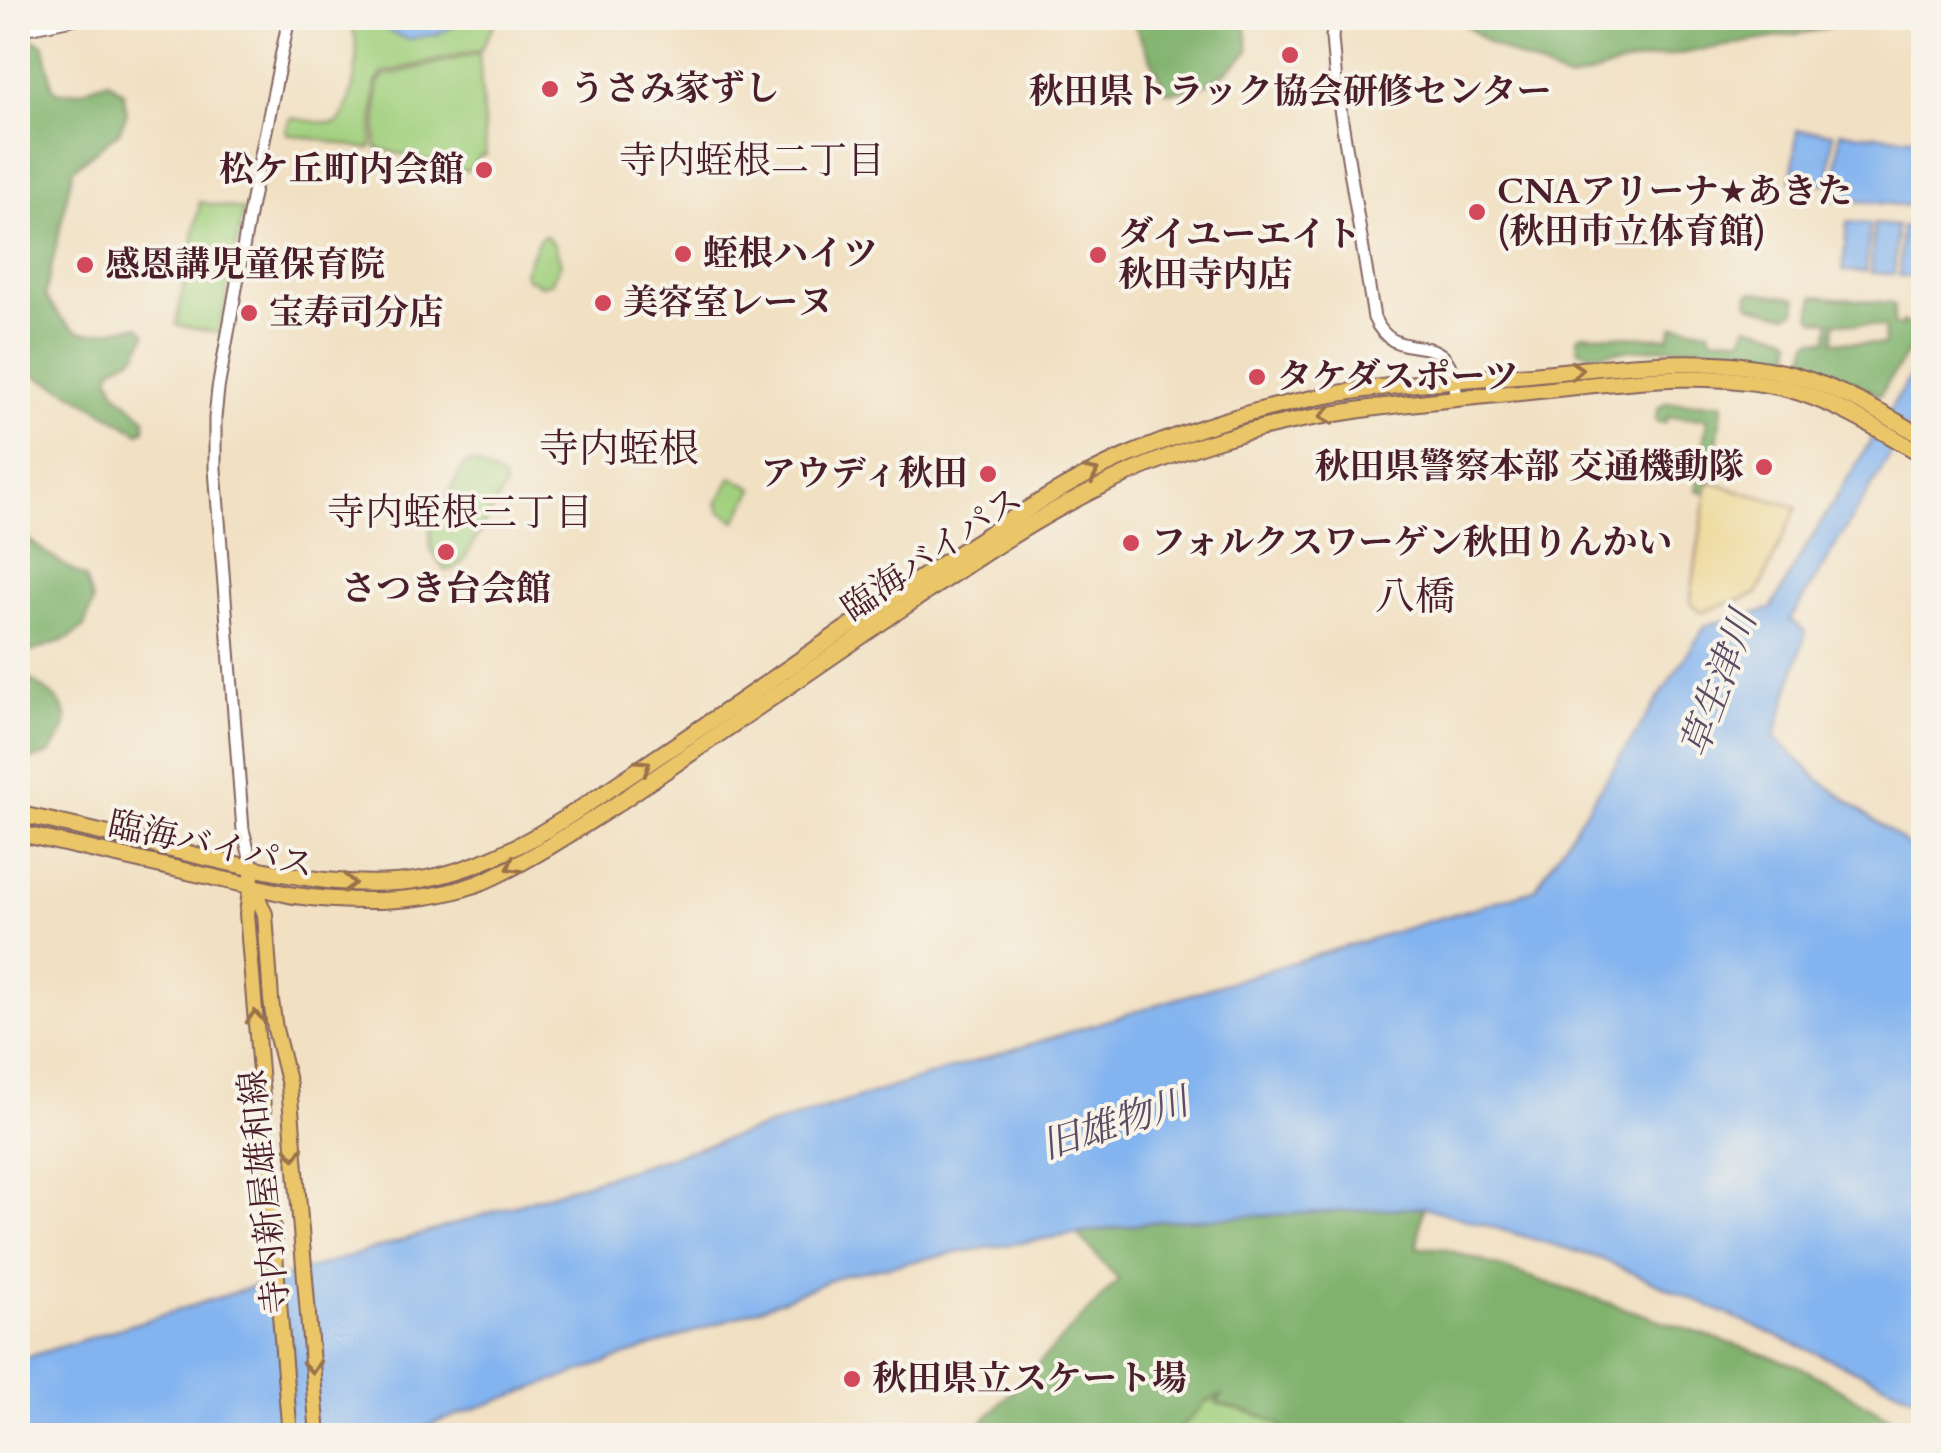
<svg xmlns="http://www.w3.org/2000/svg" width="1941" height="1453" viewBox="0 0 1941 1453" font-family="Cardo,'Noto Serif JP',serif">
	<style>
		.green { fill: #a1d07e; stroke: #767854; stroke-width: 2.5 }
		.forest { fill: #80b26d; stroke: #65684c; stroke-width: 2.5; fill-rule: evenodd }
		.sand { fill: #eeda9e; stroke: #9c7c64; stroke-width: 2.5 }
		.water { fill: #83b4ef; stroke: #666a8d; stroke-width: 2.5 }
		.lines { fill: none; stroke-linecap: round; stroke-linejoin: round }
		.minor-casing { stroke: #846360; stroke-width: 15 }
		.major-casing { stroke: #846360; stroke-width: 18 }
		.highway-casing { stroke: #846360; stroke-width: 19 }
		.minor { stroke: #fff; stroke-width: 11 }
		.major { stroke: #ebc669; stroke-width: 14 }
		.highway { stroke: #ebc669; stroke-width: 15 }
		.oneway { stroke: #9a724a }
		.poi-dot { fill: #d1495b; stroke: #f7f3e8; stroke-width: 4 }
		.labels { text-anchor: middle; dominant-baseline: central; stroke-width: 8; stroke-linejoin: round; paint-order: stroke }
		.poi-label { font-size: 35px; font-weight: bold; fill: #4a1f2b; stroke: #f7f3e8; text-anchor: start }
		.street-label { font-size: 35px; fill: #4a1f2b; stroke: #f7f3e8 }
		.neighbourhood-label { font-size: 38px; fill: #4a1f2b; stroke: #f7f3e8 }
		.water-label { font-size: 38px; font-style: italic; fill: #5b4c66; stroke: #f7f3e8 }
		.quarter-label { font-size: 40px; fill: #4a1f2b; stroke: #f7f3e8 }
	</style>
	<rect width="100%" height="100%" fill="#f7f3e8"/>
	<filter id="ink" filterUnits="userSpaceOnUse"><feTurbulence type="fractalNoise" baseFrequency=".01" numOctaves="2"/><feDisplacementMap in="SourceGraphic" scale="20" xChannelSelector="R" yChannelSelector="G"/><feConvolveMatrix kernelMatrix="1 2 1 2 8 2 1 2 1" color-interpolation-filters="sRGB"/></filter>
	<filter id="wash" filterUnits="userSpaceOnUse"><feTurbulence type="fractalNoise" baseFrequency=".0048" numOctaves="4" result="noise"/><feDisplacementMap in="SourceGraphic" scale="40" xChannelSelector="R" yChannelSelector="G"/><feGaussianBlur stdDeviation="2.25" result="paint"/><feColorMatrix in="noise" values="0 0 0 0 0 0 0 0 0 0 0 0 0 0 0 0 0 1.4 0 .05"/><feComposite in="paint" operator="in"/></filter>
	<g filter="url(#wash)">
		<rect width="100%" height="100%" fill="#f1e0c2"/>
		<g class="green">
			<path d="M347,18H381V21L466,22L472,18H497L481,50L383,73L376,82L372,146L369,149L287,134L286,129L291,118L332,124L339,122C355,98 365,42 347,18Z"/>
			<path d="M479,53L486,155L481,156L467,171L376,148L378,84L384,76Z"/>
			<path d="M200,202L244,210L219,333L176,325Z"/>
			<path d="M545,235L554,244L561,263L551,283L541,285L526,278L524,271L539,239Z"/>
			<path d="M472,462L503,479L505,487L463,562L452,570H444L431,549L430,529L464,465Z"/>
			<path d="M732,477L754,489L736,521L719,510L720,507L717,504Z"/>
			<path d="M1269,1377L1387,1398L1421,1435L1120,1436L1136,1425Z"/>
		</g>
		<g class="forest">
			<path d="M1131,18H1246L1245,22L1249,51C1218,80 1211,88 1167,92Z"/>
			<path d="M1457,18H1854L1820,30L1631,62L1569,81L1489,44Z"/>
			<path d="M18,40H35L44,45L52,86L59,93L80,91L108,81L123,92L127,113L119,132L73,169L45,296C79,348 85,332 139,326L146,334L137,354L113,368L109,376L116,392L145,418V429L139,433L63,388L28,373L18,372Z"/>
			<path d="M1755,292L1797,298L1795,311L1787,315L1751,306L1748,302L1749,294Z"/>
			<path d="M1814,296L1890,303L1894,305V325L1901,326L1902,322L1921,331L1880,395L1805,363L1808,344L1812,339L1828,340L1830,321L1815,320L1810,316ZM1835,322L1885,327L1884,345L1834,341Z"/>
			<path d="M1680,325L1709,330L1711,337L1743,338L1747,325L1786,335L1792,339L1791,360C1774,357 1756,351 1738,349C1688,344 1639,350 1589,354L1578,350L1577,338L1582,334L1669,338L1673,326Z"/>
			<path d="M1666,403H1723L1711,483H1708L1706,493L1696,490L1707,419L1667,417L1665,423L1656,422C1656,412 1656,407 1666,403Z"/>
			<path d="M18,532L53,558L85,578L93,602L84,627L70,638L25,654L18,652Z"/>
			<path d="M18,672C35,683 70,700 66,725C64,735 54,746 49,754L30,760L18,756Z"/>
			<path d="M1423,1207L1417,1248H1442L1799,1366L1920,1435L1423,1436L1405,1417L1419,1435H1281L1283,1427L1264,1417L1216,1403L1221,1396L1206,1402L1174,1435L969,1436L1118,1280L1077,1234L1159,1221Z"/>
		</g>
		<path class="sand" d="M1708,482L1797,507L1757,594L1702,612L1690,603Z"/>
		<g class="water">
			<path d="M381,18H472L437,34L409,39L396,35L385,29Z"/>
			<path d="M1797,130L1833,133L1829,184L1791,181Z"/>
			<path d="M1840,132L1923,139V207L1834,199Z"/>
			<path d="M1847,222L1870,224L1866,272L1843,271Z"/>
			<path d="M1874,224L1897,226L1894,274L1871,273Z"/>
			<path d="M1902,227L1923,229L1922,277L1899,276Z"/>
			<path d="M1923,355V402L1790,620L1806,632L1775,737L1818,779L1923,856V1400L1599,1258L1423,1207L1159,1221L961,1252L844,1275L758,1309L401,1435H18V1360L1310,957L1534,890L1706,625L1771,609L1800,557Z"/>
		</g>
	</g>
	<g filter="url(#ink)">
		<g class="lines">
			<defs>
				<g id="minor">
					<path d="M1335,18L1332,37L1336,84L1374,318C1393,360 1429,336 1446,360C1454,370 1455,386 1457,398"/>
					<path d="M18,30L77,18"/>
					<path d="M253,868L243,830L215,469V418L218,389L251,204L289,18"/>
				</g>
				<g id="major">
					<path d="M253,868L247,914L290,1436"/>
					<path d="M253,886L265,914L271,1000L275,1029L289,1085L318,1436"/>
				</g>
				<g id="highway">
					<path d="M18,814C92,829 165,849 239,865C301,878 361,890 424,879C498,865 557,825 617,784C657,757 697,730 738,703C820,646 902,589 987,535C1030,507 1074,479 1122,458C1185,431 1251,410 1319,397C1387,384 1456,380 1525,375C1613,367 1706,352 1793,375C1839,388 1882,413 1924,437"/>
					<path d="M18,833L291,895C354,904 437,905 495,876C537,856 576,830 614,806C708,742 801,677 895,613C997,544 1086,482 1205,444C1307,411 1418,402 1525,392C1611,384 1702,367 1788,389C1833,401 1883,432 1924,455"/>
				</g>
			</defs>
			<use href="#minor" class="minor-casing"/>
			<use href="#major" class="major-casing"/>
			<use href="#highway" class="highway-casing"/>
			<use href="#minor" class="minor"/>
			<use href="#major" class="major"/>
			<use href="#highway" class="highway"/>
		</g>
		<defs><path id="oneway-chevron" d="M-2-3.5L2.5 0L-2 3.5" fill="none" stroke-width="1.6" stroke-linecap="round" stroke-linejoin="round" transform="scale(2.5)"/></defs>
		<g class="oneway">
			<use href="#oneway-chevron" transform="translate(1577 370) rotate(-4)"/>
			<use href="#oneway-chevron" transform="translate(1326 416) rotate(170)"/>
			<use href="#oneway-chevron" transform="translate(1092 473) rotate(-27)"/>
			<use href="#oneway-chevron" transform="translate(644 766) rotate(-34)"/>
			<use href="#oneway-chevron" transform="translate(513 866) rotate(150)"/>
			<use href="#oneway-chevron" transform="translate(349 883) rotate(2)"/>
			<use href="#oneway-chevron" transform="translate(255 1017) rotate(-94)"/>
			<use href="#oneway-chevron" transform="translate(294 1153) rotate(86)"/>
			<use href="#oneway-chevron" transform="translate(312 1367) rotate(85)"/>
		</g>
	</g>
	<g class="poi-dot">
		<circle cx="1290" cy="55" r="10"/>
		<circle cx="550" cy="89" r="10"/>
		<circle cx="484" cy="170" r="10"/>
		<circle cx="1477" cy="212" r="10"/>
		<circle cx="683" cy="254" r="10"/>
		<circle cx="1098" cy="255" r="10"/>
		<circle cx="85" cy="265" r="10"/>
		<circle cx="603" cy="303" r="10"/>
		<circle cx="249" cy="313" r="10"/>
		<circle cx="1257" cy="377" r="10"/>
		<circle cx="1764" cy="467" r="10"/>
		<circle cx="988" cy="474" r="10"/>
		<circle cx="1131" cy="543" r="10"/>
		<circle cx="446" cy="552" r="10"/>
		<circle cx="852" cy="1379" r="10"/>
	</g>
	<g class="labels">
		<g class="poi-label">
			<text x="570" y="89">うさみ家ずし</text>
			<text x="1290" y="92" text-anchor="middle">秋田県トラック協会研修センター</text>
			<text x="464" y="170" text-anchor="end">松ケ丘町内会館</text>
			<text x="1497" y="192">CNAアリーナ★あきた<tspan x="1497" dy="40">(秋田市立体育館)</tspan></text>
			<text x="1118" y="235">ダイユーエイト<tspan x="1118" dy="40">秋田寺内店</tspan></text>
			<text x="703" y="254">蛭根ハイツ</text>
			<text x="105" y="265">感恩講児童保育院</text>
			<text x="623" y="303">美容室レーヌ</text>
			<text x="269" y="313">宝寿司分店</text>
			<text x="1277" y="377">タケダスポーツ</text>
			<text x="1744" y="467" text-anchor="end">秋田県警察本部 交通機動隊</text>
			<text x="968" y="474" text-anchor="end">アウディ秋田</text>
			<text x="1151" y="543">フォルクスワーゲン秋田りんかい</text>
			<text x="446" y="589" text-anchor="middle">さつき台会館</text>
			<text x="872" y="1379">秋田県立スケート場</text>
		</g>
		<g class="street-label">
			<text transform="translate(932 554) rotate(-34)">臨海バイパス</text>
			<text transform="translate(211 845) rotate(12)">臨海バイパス</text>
			<text transform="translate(265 1192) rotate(-96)">寺内新屋雄和線</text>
		</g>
		<g class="neighbourhood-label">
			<text x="752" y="161">寺内蛭根二丁目</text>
			<text x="460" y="513">寺内蛭根三丁目</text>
		</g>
		<g class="water-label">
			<text transform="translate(1719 684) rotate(-70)">草生津川</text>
			<text transform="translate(1115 1124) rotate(-18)">旧雄物川</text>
		</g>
		<g class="quarter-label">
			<text x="619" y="449">寺内蛭根</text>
			<text x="1415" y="597">八橋</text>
		</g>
	</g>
	<rect width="1941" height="1453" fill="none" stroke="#f7f3e8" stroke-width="60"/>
</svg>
